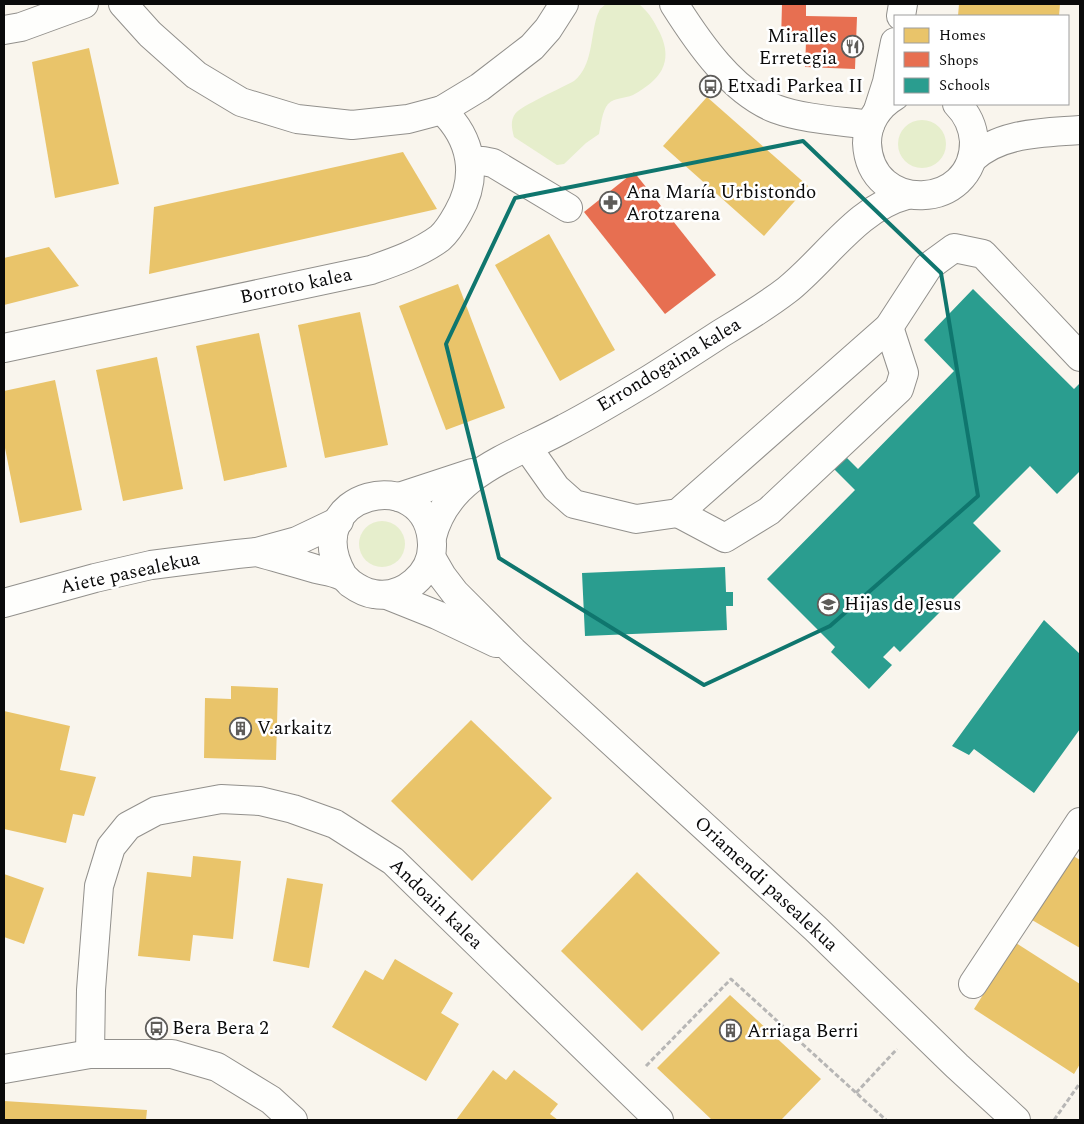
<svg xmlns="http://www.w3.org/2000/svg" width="1084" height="1124" viewBox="0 0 1084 1124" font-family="Spectral,serif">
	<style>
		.green { fill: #e6eecc }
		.homes { fill: #e9c46a }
		.shops { fill: #e76f51 }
		.schools { fill: #2a9d8f }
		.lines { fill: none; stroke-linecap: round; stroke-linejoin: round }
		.minor-casing { stroke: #92908c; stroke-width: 30 }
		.path { stroke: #b7b6b5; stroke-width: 3; stroke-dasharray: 5 2.5; stroke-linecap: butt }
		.minor { stroke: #fefefc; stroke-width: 28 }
		.marked { fill: none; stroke: #0f766e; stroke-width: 4; stroke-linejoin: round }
		.labels { text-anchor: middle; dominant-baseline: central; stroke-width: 5; stroke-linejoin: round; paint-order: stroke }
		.poi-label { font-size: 19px; fill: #0a0a0a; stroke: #fff; text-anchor: start }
		.street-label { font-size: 19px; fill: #0a0a0a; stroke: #fff }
	</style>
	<rect width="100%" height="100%" fill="#f9f5ed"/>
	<g class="green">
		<path d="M606,4L640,5C651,15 653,20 660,33C674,63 660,80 633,95C624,99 615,97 608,104C602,111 601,125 599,134L586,143L564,164L557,165L514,137C512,129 510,121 515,114C520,106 564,87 574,81C593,65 590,38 597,16L600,9Z"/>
		<circle cx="922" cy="144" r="24"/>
		<circle cx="382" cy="544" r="23"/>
	</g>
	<g class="homes">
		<path d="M959,4H1060L1059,16H958Z"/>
		<path d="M89,48L119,184L55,198L32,62Z"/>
		<path d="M707,97L808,186L764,236L663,146Z"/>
		<path d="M403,152L437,209L149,274L154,207Z"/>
		<path d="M549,234L615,350L560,381L495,265Z"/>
		<path d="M49,247L79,286L4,305V258Z"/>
		<path d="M458,284L505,408L446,430L399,306Z"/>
		<path d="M360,312L388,445L325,458L298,325Z"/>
		<path d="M259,333L287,467L224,481L196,346Z"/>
		<path d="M157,357L183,489L123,501L96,370Z"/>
		<path d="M55,380L82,510L20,523L4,443V391Z"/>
		<path d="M231,686L278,688L276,760L204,758L205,698L231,699Z"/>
		<path d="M4,711L70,726L60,770L96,777L84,816L73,814L66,843L4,829Z"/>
		<path d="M471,720L552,798L472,881L391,801Z"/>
		<path d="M1070,854L1080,860V948L1032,920Z"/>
		<path d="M193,856L241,861L233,939L193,935L190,961L138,956L147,872L191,877Z"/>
		<path d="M637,872L720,953L642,1031L561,951Z"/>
		<path d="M4,874L44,888L24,944L4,937Z"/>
		<path d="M287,878L323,884L309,968L273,961Z"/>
		<path d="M1016,943L1080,984V1064L1074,1074L974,1009Z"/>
		<path d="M395,959L453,993L441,1013L459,1024L426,1081L332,1027L365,970L383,980Z"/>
		<path d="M730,995L821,1079L781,1120H712L657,1068Z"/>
		<path d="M493,1070L506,1080L514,1070L558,1104L550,1114L558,1120H456Z"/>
		<path d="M4,1101L147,1110L146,1120H4Z"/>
	</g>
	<g class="shops">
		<path d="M782,4H806V16L857,17L855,69L805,67L806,42L781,41Z"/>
		<path d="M634,172L716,275L665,314L584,212Z"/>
	</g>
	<g class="schools">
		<path d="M973,289L1074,389L1080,383V471L1057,494L1030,466L973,523L1001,551L900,652L894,646L883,657L892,665L869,689L831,652L835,647L767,579L855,490L825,460L837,448L858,469L954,371L924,340Z"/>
		<path d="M725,567L726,592H733V606H726L727,630L585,636L582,573Z"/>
		<path d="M1044,620L1080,654V729L1034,793L974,749L969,755L952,746Z"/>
	</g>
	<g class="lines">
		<defs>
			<g id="minor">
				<path d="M123,4L150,34L196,75L241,102L297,119L352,125L408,119L442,110L480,87L532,47L548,29L564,4"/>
				<path d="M674,4C698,42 732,92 776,109C803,119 841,121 870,125"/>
				<path d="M901,16L903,4"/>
				<path d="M4,30L21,27L84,4"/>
				<path d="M895,96C878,106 867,123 867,143C870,215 975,211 974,141C973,127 967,114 957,104"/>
				<path d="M878,110L887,82L895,42"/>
				<path d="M972,159C1000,132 1044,133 1080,130"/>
				<path d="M471,161H483L493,163L568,208"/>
				<path d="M4,348L371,270C394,262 420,253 440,238C448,231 453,222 458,213C479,176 472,139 442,110"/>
				<path d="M527,447L556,488L574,504L636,519L678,513L889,327L928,267L954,248L983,254L1080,357"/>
				<path d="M399,497L472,473"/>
				<path d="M678,513L725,538L769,511L899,389L904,373L889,327"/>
				<path d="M432,537C448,473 514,456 565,428C594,413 622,396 650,379C674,364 697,349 720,334C743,320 765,307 787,290C826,259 857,208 907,195"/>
				<path d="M257,552C277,558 297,563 316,569C324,571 334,572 342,576C345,577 347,580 350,583C357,588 366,593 374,594C403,599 433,574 432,544C429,461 295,492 343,576"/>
				<path d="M431,557L442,576L455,593L513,651L816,929L957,1066L1016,1120"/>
				<path d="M387,595L437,615L496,643"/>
				<path d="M4,603L95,578L151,565L237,554L257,552L297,541L339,521"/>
				<path d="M973,984L1080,822"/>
				<path d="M90,1054L91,990L99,886L111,847L128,826L156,811L221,799L260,801L293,809L335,824L393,861L659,1120"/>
				<path d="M4,1069L90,1054H172L217,1067L271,1100L293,1120"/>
			</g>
		</defs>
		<use href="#minor" class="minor-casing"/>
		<g class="path">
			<path d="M646,1066L731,979L886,1120"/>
			<path d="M856,1093L897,1049"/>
			<path d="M1054,1120L1080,1083"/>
		</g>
		<use href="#minor" class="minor"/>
	</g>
	<path class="marked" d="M803,141L941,273L978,496L830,626L704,685L499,558L446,344L515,198Z"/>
	<defs>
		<symbol id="restaurant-ring" viewBox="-11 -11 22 22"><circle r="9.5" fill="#fff" stroke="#5e5c59" stroke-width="1.5"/><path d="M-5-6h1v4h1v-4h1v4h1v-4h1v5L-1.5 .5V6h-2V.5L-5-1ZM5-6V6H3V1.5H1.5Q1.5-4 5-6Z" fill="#5e5c59"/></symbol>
		<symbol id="bus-ring" viewBox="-11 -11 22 22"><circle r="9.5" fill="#fff" stroke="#5e5c59" stroke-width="1.5"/><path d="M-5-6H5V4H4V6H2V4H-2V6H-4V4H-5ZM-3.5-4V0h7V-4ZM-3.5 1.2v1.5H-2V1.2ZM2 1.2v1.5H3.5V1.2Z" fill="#5e5c59"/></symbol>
		<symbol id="pharmacy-ring" viewBox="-11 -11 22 22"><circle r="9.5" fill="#fff" stroke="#5e5c59" stroke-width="1.5"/><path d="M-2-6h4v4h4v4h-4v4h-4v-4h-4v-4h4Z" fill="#5e5c59"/></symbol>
		<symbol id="school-ring" viewBox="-11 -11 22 22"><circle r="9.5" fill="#fff" stroke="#5e5c59" stroke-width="1.5"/><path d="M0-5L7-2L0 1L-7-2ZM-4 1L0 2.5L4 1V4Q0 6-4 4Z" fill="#5e5c59"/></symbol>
		<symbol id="building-ring" viewBox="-11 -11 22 22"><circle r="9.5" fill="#fff" stroke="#5e5c59" stroke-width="1.5"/><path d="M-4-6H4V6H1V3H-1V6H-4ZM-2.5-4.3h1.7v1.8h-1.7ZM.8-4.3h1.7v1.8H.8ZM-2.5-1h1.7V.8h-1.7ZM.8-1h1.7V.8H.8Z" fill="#5e5c59"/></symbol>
	</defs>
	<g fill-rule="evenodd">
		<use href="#restaurant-ring" x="840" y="34" width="25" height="25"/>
		<use href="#bus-ring" x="698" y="74" width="25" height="25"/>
		<use href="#pharmacy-ring" x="598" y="190" width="25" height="25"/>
		<use href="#school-ring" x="816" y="592" width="25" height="25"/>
		<use href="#building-ring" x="228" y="716" width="25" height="25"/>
		<use href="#bus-ring" x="144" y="1016" width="25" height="25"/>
		<use href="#building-ring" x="718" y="1018" width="25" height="25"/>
	</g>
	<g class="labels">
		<g class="poi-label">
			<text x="837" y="36" text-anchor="end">Miralles<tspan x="837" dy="22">Erretegia</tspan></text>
			<text x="727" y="86">Etxadi Parkea II</text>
			<text x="626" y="192">Ana María Urbistondo<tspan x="626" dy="22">Arotzarena</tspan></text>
			<text x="844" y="604">Hijas de Jesus</text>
			<text x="257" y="728">V.arkaitz</text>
			<text x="172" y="1028">Bera Bera 2</text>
			<text x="747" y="1031">Arriaga Berri</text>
		</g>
		<g class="street-label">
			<text transform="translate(296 286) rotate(-12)">Borroto kalea</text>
			<text transform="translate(669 365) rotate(-31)">Errondogaina kalea</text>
			<text transform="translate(130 573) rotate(-12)">Aiete pasealekua</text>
			<text transform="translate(766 884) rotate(43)">Oriamendi pasealekua</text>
			<text transform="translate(436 904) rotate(44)">Andoain kalea</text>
		</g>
	</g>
	<rect width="1084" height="1124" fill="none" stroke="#0a0a0a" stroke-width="10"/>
	<rect x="894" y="15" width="175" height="90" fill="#ffffff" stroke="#9d9d9d"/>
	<rect x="904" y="28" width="25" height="15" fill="#e9c46a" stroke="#9d9d9d"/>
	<text x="939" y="40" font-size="15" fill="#0a0a0a">Homes</text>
	<rect x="904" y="52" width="25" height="15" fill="#e76f51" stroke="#9d9d9d"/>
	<text x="939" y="65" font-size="15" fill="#0a0a0a">Shops</text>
	<rect x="904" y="78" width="25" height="15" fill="#2a9d8f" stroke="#9d9d9d"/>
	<text x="939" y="90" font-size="15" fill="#0a0a0a">Schools</text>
</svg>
